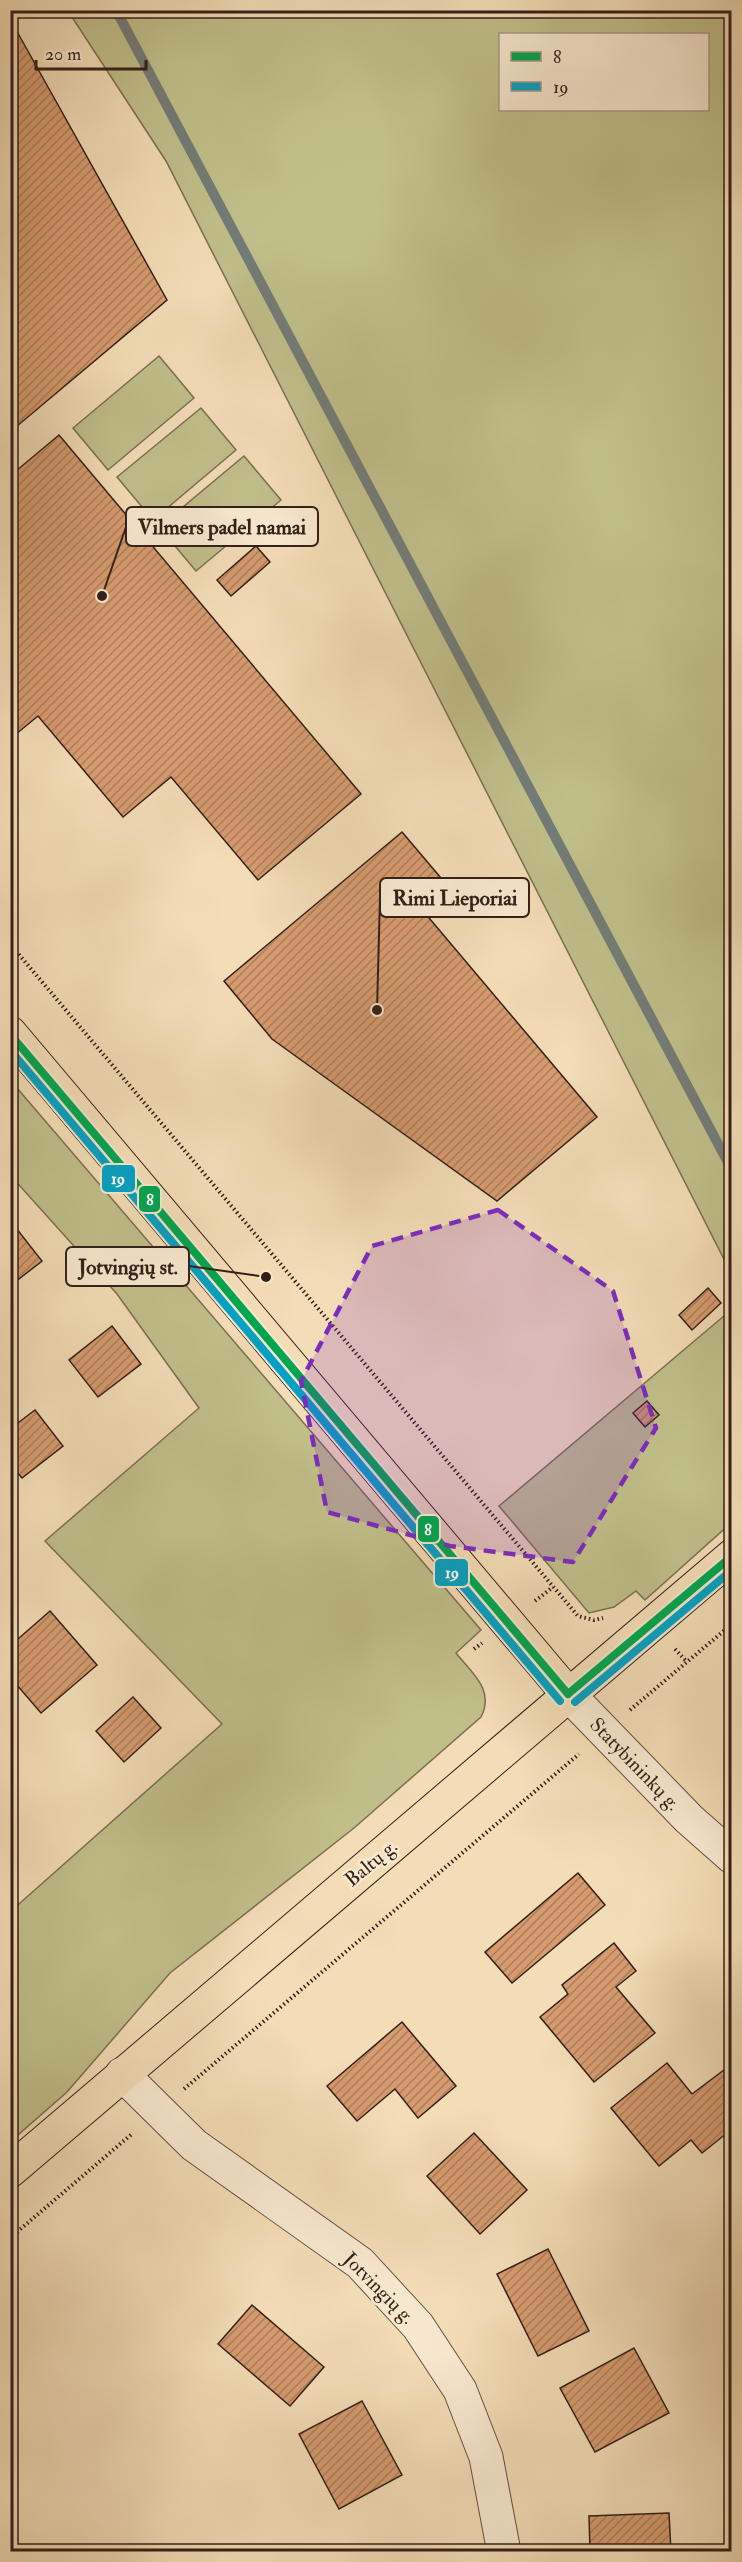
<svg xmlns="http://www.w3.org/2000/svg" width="742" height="2562" viewBox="0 0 742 2562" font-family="'IM FELL Double Pica',serif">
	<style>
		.green { fill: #c0bf8a; stroke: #7a6f51; stroke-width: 1.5; fill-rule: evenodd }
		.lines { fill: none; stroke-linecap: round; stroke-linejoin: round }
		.stream { stroke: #737c78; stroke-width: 10 }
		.building { fill: url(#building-hatch); stroke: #331f18; stroke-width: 1.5 }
		.minor-casing { stroke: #634e40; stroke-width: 35 }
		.major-casing { stroke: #331f18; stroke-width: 35 }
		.path { stroke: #331f18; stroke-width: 4; stroke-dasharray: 1.5 3; stroke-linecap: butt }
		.minor { stroke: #f7e9d0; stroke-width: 33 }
		.major { stroke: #f3ddb7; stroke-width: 33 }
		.bus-1-casing { stroke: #f7e9d0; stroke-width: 12 }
		.bus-2-casing { stroke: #f7e9d0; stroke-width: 12 }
		.bus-1 { stroke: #00a651; stroke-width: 8 }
		.bus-2 { stroke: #03a2c5; stroke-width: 8 }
		.marked { fill: #7b2cbf; fill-opacity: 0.2; stroke: #7b2cbf; stroke-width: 4.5; stroke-dasharray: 12 8; stroke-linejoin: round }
		.labels { text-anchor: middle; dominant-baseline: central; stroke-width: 5; stroke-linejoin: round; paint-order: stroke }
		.street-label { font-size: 20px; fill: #331f18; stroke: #f7e9d0 }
		.leader { fill: none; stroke: #331f18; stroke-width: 2 }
		.callout-dot { fill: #331f18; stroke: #f7e9d0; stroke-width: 2 }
		.callout { fill: #f7e9d0; stroke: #331f18; stroke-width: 2 }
		.callout-label { font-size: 21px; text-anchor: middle; font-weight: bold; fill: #331f18 }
		.line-badge { stroke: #f7e9d0; stroke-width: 2 }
		.badge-label { font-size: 16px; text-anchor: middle; font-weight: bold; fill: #fff }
	</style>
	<defs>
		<pattern id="building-hatch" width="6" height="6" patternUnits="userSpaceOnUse" patternTransform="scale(1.5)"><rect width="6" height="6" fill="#d69b6f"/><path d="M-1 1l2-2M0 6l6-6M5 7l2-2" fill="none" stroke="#ae7e5a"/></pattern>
	</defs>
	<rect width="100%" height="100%" fill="#f3ddb7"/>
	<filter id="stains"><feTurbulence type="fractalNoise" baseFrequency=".00333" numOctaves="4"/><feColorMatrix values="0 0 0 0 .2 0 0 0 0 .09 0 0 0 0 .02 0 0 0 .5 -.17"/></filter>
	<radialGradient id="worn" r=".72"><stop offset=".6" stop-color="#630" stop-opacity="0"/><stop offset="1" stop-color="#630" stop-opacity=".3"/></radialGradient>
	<g class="green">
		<path d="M68,11H731V1273L166,161ZM500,34H708V110H500Z"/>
		<path d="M159,356L194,398L108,470L73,428Z"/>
		<path d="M201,408L236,450L153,520L117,477Z"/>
		<path d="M244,456L281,500L196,571L159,527Z"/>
		<path d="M11,1081L481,1630L456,1653C472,1673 495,1690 481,1717L354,1828L170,1973L67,2092L11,2141V1911L222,1724L45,1541L199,1408L117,1294L11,1176Z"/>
		<path d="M731,1310V1523L645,1600L636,1591L614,1607L589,1613L499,1506Z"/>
	</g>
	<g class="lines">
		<path class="stream" d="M116,10L732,1170"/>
	</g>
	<g class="building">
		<path d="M10,19L167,300L10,432Z"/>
		<path d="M59,435L361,794L258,880L171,777L123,817L38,716L10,739V476Z"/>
		<path d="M256,546L270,562L231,596L217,580Z"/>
		<path d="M402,832L446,884L419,906L597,1117L497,1201L272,1039L224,981Z"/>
		<path d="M16,1228L42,1261L10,1286V1233Z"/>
		<path d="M708,1288L721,1303L692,1330L679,1315Z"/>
		<path d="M112,1326L141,1364L98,1397L69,1360Z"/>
		<path d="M647,1401L659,1415L645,1427L633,1413Z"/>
		<path d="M35,1410L63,1446L22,1478L10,1464V1429Z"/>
		<path d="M50,1611L97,1665L41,1713L10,1677V1646Z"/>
		<path d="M133,1697L161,1728L124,1762L96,1731Z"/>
		<path d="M578,1873L605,1905L512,1983L485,1952Z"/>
		<path d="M614,1943L636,1971L616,1987L655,2033L594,2082L540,2017L568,1994L562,1985Z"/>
		<path d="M402,2022L456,2086L418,2118L395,2089L357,2121L327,2086Z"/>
		<path d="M667,2063L692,2094L724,2070L732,2079V2129L702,2153L691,2140L659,2166L611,2108Z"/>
		<path d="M474,2133L527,2190L480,2234L427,2176Z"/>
		<path d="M548,2249L589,2331L538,2356L497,2274Z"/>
		<path d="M252,2305L324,2367L290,2406L218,2344Z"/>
		<path d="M634,2348L669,2413L595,2452L560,2388Z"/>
		<path d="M362,2401L402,2475L339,2509L299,2434Z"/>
		<path d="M669,2513L671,2552H590L589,2516Z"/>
		<path d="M424,2546V2552H364V2547Z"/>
	</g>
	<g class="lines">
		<defs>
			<g id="minor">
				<path d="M568,1694L689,1819L732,1857"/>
				<path d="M122,2074L194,2145L360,2263L418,2326L460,2390L486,2457L504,2552"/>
			</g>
			<g id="major">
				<path d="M10,1033L568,1694"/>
				<path d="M10,2171L732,1556"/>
			</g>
		</defs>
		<use href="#minor" class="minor-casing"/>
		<use href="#major" class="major-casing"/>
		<g class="path">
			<path d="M10,944L578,1616L594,1620L603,1618"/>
			<path d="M535,1601L553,1587"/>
			<path d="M474,1649L482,1643"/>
			<path d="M675,1649L687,1662"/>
			<path d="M630,1710L732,1624"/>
			<path d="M184,2089L579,1754"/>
			<path d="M10,2238L133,2133"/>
		</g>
		<use href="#minor" class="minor"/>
		<use href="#major" class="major"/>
		<defs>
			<g id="bus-1">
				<path d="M10,1034L568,1694"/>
				<path d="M568,1694L732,1556"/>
			</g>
			<g id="bus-2">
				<path d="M10,1050L560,1701"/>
				<path d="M575,1702L732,1570"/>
			</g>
		</defs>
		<use href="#bus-1" class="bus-1-casing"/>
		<use href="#bus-2" class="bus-2-casing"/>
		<use href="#bus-1" class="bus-1"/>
		<use href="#bus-2" class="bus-2"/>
	</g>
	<path class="marked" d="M498,1210L613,1291L656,1428L573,1562L450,1546L327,1512L301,1381L372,1246Z"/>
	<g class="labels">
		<g class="street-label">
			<text transform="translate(635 1764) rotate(46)">Statybininkų g.</text>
			<text transform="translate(371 1863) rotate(-40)">Baltų g.</text>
			<text transform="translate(379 2288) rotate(45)">Jotvingių g.</text>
		</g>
	</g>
	<path class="leader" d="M102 596L126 527M377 1010L380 897M266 1277L189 1266"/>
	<g class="callout-dot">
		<circle cx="102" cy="596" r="6"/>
		<circle cx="377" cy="1010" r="6"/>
		<circle cx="266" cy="1277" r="6"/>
	</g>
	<g class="callout">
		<rect x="126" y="507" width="192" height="39" rx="6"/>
		<rect x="380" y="878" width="149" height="39" rx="6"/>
		<rect x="66" y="1247" width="123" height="39" rx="6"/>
	</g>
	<g class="callout-label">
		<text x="222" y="534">Vilmers padel namai</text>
		<text x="455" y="905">Rimi Lieporiai</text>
		<text x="128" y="1274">Jotvingių st.</text>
	</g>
	<g class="line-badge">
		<rect x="101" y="1164" width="35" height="29" rx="6" fill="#03a2c5"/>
		<rect x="138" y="1185" width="23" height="28" rx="6" fill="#00a651"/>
		<rect x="417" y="1515" width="23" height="28" rx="6" fill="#00a651"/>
		<rect x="434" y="1558" width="35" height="29" rx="6" fill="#03a2c5"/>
	</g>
	<g class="badge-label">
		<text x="118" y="1184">19</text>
		<text x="150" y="1205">8</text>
		<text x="428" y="1535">8</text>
		<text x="452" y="1578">19</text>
	</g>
	<rect width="742" height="2562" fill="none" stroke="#f3ddb7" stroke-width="36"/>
	<rect x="12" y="12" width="718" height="2538" fill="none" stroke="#331f18" stroke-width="3"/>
	<rect x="18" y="18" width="706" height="2526" fill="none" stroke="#331f18" stroke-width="1.5"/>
	<rect x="499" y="33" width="210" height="78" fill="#f7e9d0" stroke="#a99886" stroke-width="1.5"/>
	<rect x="511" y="52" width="30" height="9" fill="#00a651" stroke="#a99886" stroke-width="1.5"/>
	<text x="553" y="63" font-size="18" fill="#331f18">8</text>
	<rect x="511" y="82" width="30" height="9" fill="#03a2c5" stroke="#a99886" stroke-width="1.5"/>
	<text x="553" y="93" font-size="18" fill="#331f18">19</text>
	<path d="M36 60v9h110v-9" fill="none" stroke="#331f18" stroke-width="3"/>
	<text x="45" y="60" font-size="18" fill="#331f18" stroke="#f7e9d0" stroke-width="4.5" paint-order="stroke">20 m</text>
	<rect width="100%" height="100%" filter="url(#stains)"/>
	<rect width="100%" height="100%" fill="url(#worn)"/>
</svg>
